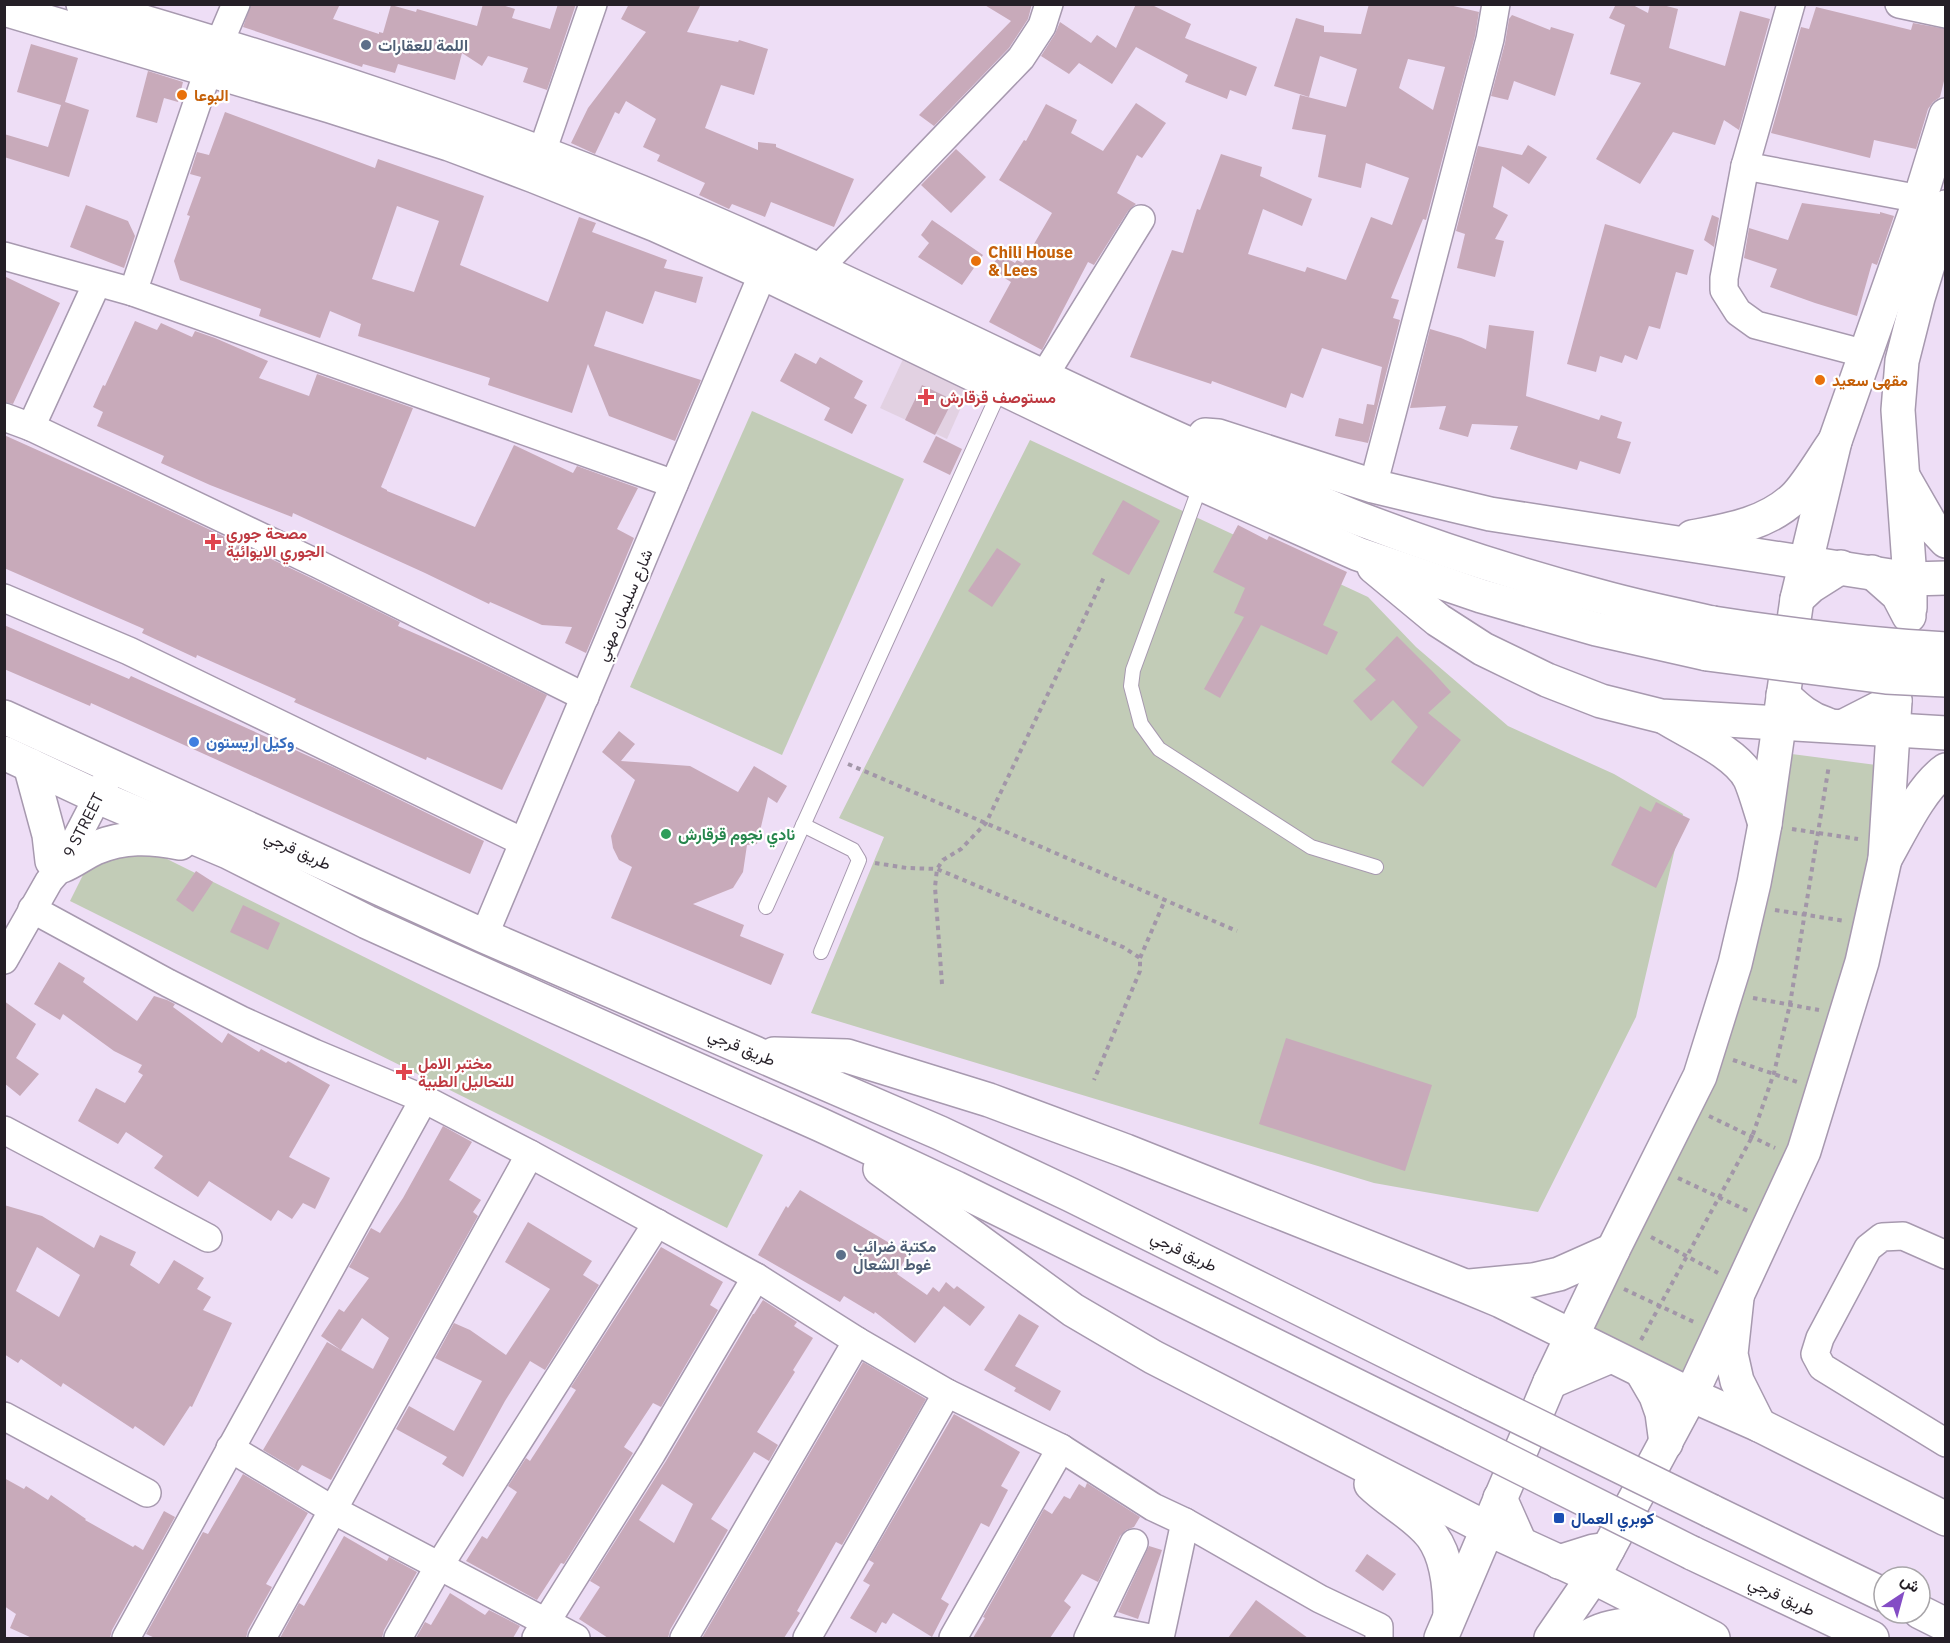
<svg xmlns="http://www.w3.org/2000/svg" width="1950" height="1643" viewBox="0 0 1950 1643" font-family="'IBM Plex Sans',Vazirmatn,sans-serif">
	<style>
		.medical { fill: #e2d1e2 }
		.green { fill: #c2ccb7 }
		.building { fill: #c8aaba; fill-rule: evenodd }
		.lines { fill: none; stroke-linecap: round; stroke-linejoin: round }
		.service-casing { stroke: #a799af; stroke-width: 16 }
		.minor-casing { stroke: #a799af; stroke-width: 30 }
		.secondary-casing { stroke: #a799af; stroke-width: 36 }
		.primary-casing { stroke: #a799af; stroke-width: 36 }
		.trunk-casing { stroke: #a799af; stroke-width: 36 }
		.path { stroke: #a296a8; stroke-width: 4; stroke-dasharray: 4.5 4.5; stroke-linecap: butt }
		.service { stroke: #fff; stroke-width: 14 }
		.minor { stroke: #fff; stroke-width: 27 }
		.secondary { stroke: #fff; stroke-width: 33 }
		.primary { stroke: #fff; stroke-width: 33 }
		.trunk { stroke: #fff; stroke-width: 33 }
		.primary-bridge-casing { stroke: #a799af; stroke-width: 36; stroke-linecap: butt }
		.trunk-bridge-casing { stroke: #a799af; stroke-width: 36; stroke-linecap: butt }
		.primary-bridge { stroke: #fff; stroke-width: 33 }
		.trunk-bridge { stroke: #fff; stroke-width: 33 }
		.service-dot { fill: #5c6f8a; stroke: #fff; stroke-width: 2 }
		.food-dot { fill: #e8710a; stroke: #fff; stroke-width: 2 }
		.health-dot { fill: #e0444e; stroke: #fff; stroke-width: 2 }
		.shop-dot { fill: #3f7fe0; stroke: #fff; stroke-width: 2 }
		.leisure-dot { fill: #2e9e5b; stroke: #fff; stroke-width: 2 }
		.transit-dot { fill: #1a4fb4; stroke: #fff; stroke-width: 2 }
		.labels { text-anchor: middle; dominant-baseline: central; stroke-width: 4.5; stroke-linejoin: round; paint-order: stroke }
		.service-label { font-size: 16px; font-weight: bold; fill: #4e5e75; stroke: #fff; text-anchor: start }
		.food-label { font-size: 16px; font-weight: bold; fill: #c56008; stroke: #fff; text-anchor: start }
		.health-label { font-size: 16px; font-weight: bold; fill: #be3a42; stroke: #fff; text-anchor: start }
		.street-label { font-size: 16px; fill: #251f27; stroke: #fff }
		.shop-label { font-size: 16px; font-weight: bold; fill: #366cbe; stroke: #fff; text-anchor: start }
		.leisure-label { font-size: 16px; font-weight: bold; fill: #27864d; stroke: #fff; text-anchor: start }
		.transit-label { font-size: 16px; font-weight: bold; fill: #164399; stroke: #fff; text-anchor: start }
	</style>
	<rect width="100%" height="100%" fill="#eedef6"/>
	<path class="medical" d="M905,355L971,385L947,439L880,408Z"/>
	<g class="green">
		<path d="M752,411L904,479L782,755L630,687Z"/>
		<path d="M1030,440L1368,597L1416,647L1508,726L1614,774L1683,814L1636,1017L1538,1212L1374,1183L811,1013L884,837L839,818Z"/>
		<path d="M1784,753L1884,766L1874,865L1818,1089L1687,1373L1592,1329L1718,1055Z"/>
		<path d="M131,849L161,856L763,1155L727,1228L70,901L86,869Z"/>
	</g>
	<g class="building">
		<path d="M251,4H340L333,19L379,34V32L383,33L391,5L416,12L417,9L477,26L483,4H499L515,9L512,18L550,29L558,4H576L547,90L523,82L528,68L488,56L482,66L462,53L455,80L398,64L395,73L363,64L362,67L243,27Z"/>
		<path d="M629,4H701L687,32L738,42L739,40L768,49L754,95L721,85L705,128L758,150V142L776,144V147L854,179L834,227L771,202L765,217L732,204L729,209L699,195L705,183L657,161L660,155L643,147L656,119L626,101L619,114L615,112L595,154L571,143L588,108L646,32L621,19Z"/>
		<path d="M983,4H1032L1028,19L1009,48L934,126L919,115L1011,21Z"/>
		<path d="M1136,4H1150L1191,24L1185,38L1257,67L1246,96L1230,90L1227,99L1185,82L1188,75L1136,47L1112,84L1079,63L1069,74L1041,56L1055,34L1060,22L1091,43L1097,35L1116,48Z"/>
		<path d="M1369,4H1445L1479,12L1475,36L1426,220L1423,219L1391,298L1399,300L1393,318L1400,320L1368,443L1335,436L1339,418L1363,424L1367,404L1374,405L1382,367L1322,348L1303,398L1291,393L1286,408L1212,381L1211,384L1130,357L1172,250L1183,253L1197,209L1200,210L1221,154L1262,167L1260,176L1312,199L1302,226L1263,209L1248,254L1305,272L1307,267L1346,280L1371,217L1392,225L1409,178L1366,163L1361,188L1318,177L1326,135L1292,129L1300,95L1346,107L1357,69L1320,56L1309,97L1274,86L1296,18L1324,26V32L1361,34ZM1408,59L1445,67L1433,110L1399,88Z"/>
		<path d="M1616,4H1631L1648,13L1650,4H1659L1678,9L1669,48L1725,66L1740,11L1770,19L1739,130L1724,120L1715,145L1673,132L1640,184L1596,159L1641,83L1610,74L1625,25L1609,18Z"/>
		<path d="M1816,7L1911,30L1913,23L1946,29V73L1940,97L1933,102L1928,109L1916,149L1874,140L1870,158L1771,133L1801,27L1809,29Z"/>
		<path d="M1512,15L1550,30L1551,27L1574,34L1555,96L1514,81L1508,100L1491,96L1505,43L1509,19Z"/>
		<path d="M31,44L78,58L65,102L89,110L69,177L4,157V134L48,147L61,105L17,92Z"/>
		<path d="M148,71L183,82L178,102L164,98L157,123L136,117Z"/>
		<path d="M1136,103L1166,123L1142,158L1137,155L1117,193L1136,204L1128,211L1094,265L1088,262L1042,350L989,322L1011,282L990,269L1000,254L1015,263L1017,260L1023,263L1052,213L999,180L1024,140L1026,141L1046,104L1077,120L1071,133L1103,151Z"/>
		<path d="M225,112L375,168L378,159L484,196L460,265L548,302L579,217L596,223L592,232L667,260L664,268L703,277L696,303L655,291L643,324L606,311L594,346L701,380L675,441L609,416L588,364L572,413L488,385L490,378L358,336L361,324L330,311L320,338L259,316L261,309L180,280L174,261L190,216L187,215L201,177L190,174L197,152L209,155ZM397,206L439,221L414,292L372,279Z"/>
		<path d="M1528,145L1547,157L1529,184L1502,166L1493,207L1508,215L1495,239L1504,241L1495,277L1457,268L1465,234L1456,231L1478,146L1522,155Z"/>
		<path d="M956,149L986,177L951,213L921,185Z"/>
		<path d="M1802,203L1880,214V212L1894,216L1877,265L1872,263L1857,316L1815,303L1770,287L1777,269L1744,258L1749,228L1788,240Z"/>
		<path d="M86,205L128,221L135,236L124,268L70,247Z"/>
		<path d="M1712,215L1719,218L1714,247L1704,240Z"/>
		<path d="M932,220L983,255L962,285L918,257L929,243L921,235Z"/>
		<path d="M1605,224L1694,250L1687,275L1676,272L1660,329L1649,326L1637,360L1625,355L1622,363L1600,356L1596,372L1567,364Z"/>
		<path d="M4,276L60,303L13,404L4,402Z"/>
		<path d="M135,321L157,330L161,323L192,337L195,331L215,338L268,361L259,378L309,396L317,374L413,408L381,487L387,490V491L475,527L514,445L573,473L577,466L638,488L617,529L634,538L586,653L565,643L572,627L542,625L490,602L489,604L425,573L293,513L292,517L210,485L161,463L164,456L97,426L103,412L93,407L103,385L105,386Z"/>
		<path d="M1489,325L1534,331L1526,396L1599,420L1601,415L1622,422L1617,438L1631,442L1620,474L1580,461L1577,470L1510,449L1518,426L1472,424L1468,437L1439,429L1446,406L1410,408L1430,329L1461,338L1486,349Z"/>
		<path d="M795,353L816,364L820,357L863,381L854,398L867,405L852,434L824,420L830,408L780,381Z"/>
		<path d="M922,385L953,400L935,435L905,420Z"/>
		<path d="M4,435L122,488L311,578L400,622L398,626L475,660L547,695L502,790L427,757L426,760L294,702L296,699L197,655L196,658L142,633L144,629L4,568Z"/>
		<path d="M936,436L962,449L950,475L923,462Z"/>
		<path d="M1123,500L1160,521L1129,575L1092,554Z"/>
		<path d="M1238,525L1267,540L1269,536L1347,572L1323,625L1338,632L1327,655L1261,625L1220,698L1204,689L1244,617L1234,613L1245,588L1213,572Z"/>
		<path d="M997,548L1021,564L992,607L968,591Z"/>
		<path d="M4,625L129,679L131,676L333,767L484,841L470,874L91,703L90,706L4,669Z"/>
		<path d="M1397,636L1432,671L1451,692L1428,713L1461,740L1423,787L1391,762L1418,727L1393,700L1371,721L1353,701L1376,680L1365,669Z"/>
		<path d="M619,731L635,744L621,761L690,766L738,792L754,766L787,786L777,803L768,797L757,844L747,845L743,872L733,888L693,904L744,925L740,936L784,954L771,985L611,918L632,867L619,860L613,848L611,836L635,780L602,752Z"/>
		<path d="M1656,802L1690,819L1656,888L1611,865L1640,806L1651,812Z"/>
		<path d="M196,871L213,882L193,912L176,900Z"/>
		<path d="M243,905L280,923L268,950L230,932Z"/>
		<path d="M59,962L85,978L83,982L137,1021L154,996L167,1000L175,1004L173,1007L222,1043L228,1033L259,1052L261,1049L286,1063L288,1061L330,1085L289,1157L330,1178L315,1209L303,1203L292,1219L278,1210L271,1221L209,1181L198,1197L154,1168L163,1156L126,1132L118,1144L78,1121L96,1088L125,1103L143,1075L138,1072L142,1065L114,1051L63,1014L60,1020L34,1004Z"/>
		<path d="M4,1001L36,1024L16,1058L39,1074L20,1096L4,1083Z"/>
		<path d="M1286,1038L1432,1085L1405,1171L1259,1124Z"/>
		<path d="M443,1126L472,1142L449,1180L481,1200L473,1212L478,1216L331,1480L302,1465L298,1471L263,1450L327,1342L341,1350L321,1336L339,1309L344,1312L369,1278L349,1267L371,1228L380,1233L403,1198ZM362,1318L389,1338L373,1369L341,1350Z"/>
		<path d="M800,1190L908,1254L897,1274L927,1295L933,1287L939,1292L946,1282L954,1289L957,1286L985,1307L970,1326L944,1306L915,1343L875,1312L874,1314L844,1296L840,1302L758,1255L786,1206L788,1208Z"/>
		<path d="M4,1205L42,1216L94,1248L100,1235L136,1252L130,1265L159,1284L174,1260L204,1278L197,1289L211,1297L203,1310L232,1323L192,1407L190,1406L164,1446L135,1426L133,1429L63,1383L61,1387L21,1359L18,1363L4,1354ZM37,1247L80,1275L59,1317L16,1291Z"/>
		<path d="M528,1222L592,1261L583,1275L599,1285L545,1370L530,1361L505,1401L463,1477L442,1464L447,1457L396,1429L409,1406L454,1431L482,1381L435,1358L454,1323L470,1330L506,1355L550,1289L505,1262Z"/>
		<path d="M661,1247L723,1282L710,1305L718,1310L661,1407L653,1403L624,1447L633,1453L564,1564L561,1563L537,1600L466,1561L482,1536L487,1539L517,1492L508,1486L526,1458L530,1461L576,1390L571,1387Z"/>
		<path d="M763,1300L797,1322L794,1326L813,1338L793,1370L795,1372L757,1432L778,1445L769,1461L754,1452L711,1519L728,1530L670,1630L668,1638H608L579,1619L600,1587L590,1581L666,1461L753,1314H754ZM662,1484L693,1504L674,1543L639,1520Z"/>
		<path d="M1019,1314L1039,1326L1015,1366L1061,1391L1050,1411L1014,1391L1016,1388L984,1370Z"/>
		<path d="M863,1362L926,1399L842,1545L836,1542L797,1611L800,1613L784,1638H702Z"/>
		<path d="M954,1414L1020,1452L1001,1486L1008,1490L989,1527L981,1523L941,1599L949,1604L932,1637L893,1613L886,1624L882,1622L876,1633L850,1618L870,1585L863,1581L874,1563L869,1560Z"/>
		<path d="M243,1474L308,1513L266,1584L272,1587L248,1630L246,1638H155L146,1634L203,1532L208,1534Z"/>
		<path d="M4,1478L24,1489L26,1486L48,1500L51,1495L86,1519L85,1520L133,1547L135,1545L143,1550L164,1511L175,1517L112,1630L110,1638H32L10,1628L16,1614L4,1606Z"/>
		<path d="M1087,1483L1140,1517L1134,1527L1126,1530L1120,1536L1098,1582L1082,1574L1064,1601L1071,1607L1050,1638H973L985,1618L983,1617L1044,1509L1052,1514L1064,1496L1070,1499L1079,1484L1085,1488Z"/>
		<path d="M344,1536L387,1561L389,1557L417,1572L384,1630L382,1638H280L299,1603L304,1606Z"/>
		<path d="M1149,1546L1162,1550L1138,1619L1118,1612Z"/>
		<path d="M1367,1554L1396,1574L1383,1591L1355,1571Z"/>
		<path d="M450,1593L485,1615L489,1610L520,1626L513,1638H416L425,1622L431,1625Z"/>
		<path d="M1256,1600L1308,1638H1228Z"/>
	</g>
	<g class="lines">
		<defs>
			<g id="service">
				<path d="M1201,484L1133,670L1131,686L1141,724L1159,749L1311,847L1376,867"/>
				<path d="M803,825L853,850L859,860L821,952"/>
				<path d="M766,907L1001,388"/>
			</g>
			<g id="minor">
				<path d="M1791,4L1745,166L1724,278V290L1738,312L1756,325L1866,354"/>
				<path d="M1899,4L1946,14"/>
				<path d="M219,44L236,4"/>
				<path d="M1745,166L1920,199"/>
				<path d="M535,172L593,4"/>
				<path d="M4,256L133,292L674,484"/>
				<path d="M817,270L1021,58L1042,26L1049,4"/>
				<path d="M133,292L209,68"/>
				<path d="M1044,376L1141,219"/>
				<path d="M4,417L31,427L318,564L585,697"/>
				<path d="M31,427L97,283"/>
				<path d="M1373,486L1490,39L1496,4"/>
				<path d="M4,598L129,651L523,842"/>
				<path d="M32,909L168,983L241,1020L314,1053L424,1099L530,1154L756,1277L857,1341L947,1393L1061,1448L953,1638"/>
				<path d="M484,936L763,273"/>
				<path d="M4,960L49,881L62,866L107,779"/>
				<path d="M4,1130L208,1238"/>
				<path d="M1946,1255L1903,1236L1882,1237L1868,1248L1820,1338L1815,1354L1822,1367L1946,1443"/>
				<path d="M4,1416L147,1493"/>
				<path d="M230,1448L333,1510L576,1638"/>
				<path d="M1061,1448L1153,1507L1185,1522L1160,1638"/>
				<path d="M1185,1522L1320,1599L1379,1627V1638"/>
				<path d="M1094,1627L1150,1638"/>
				<path d="M126,1638L424,1099"/>
				<path d="M262,1638L530,1154"/>
				<path d="M398,1638L439,1566L657,1223"/>
				<path d="M536,1638L652,1453L756,1277"/>
				<path d="M684,1638L857,1341"/>
				<path d="M807,1638L947,1393"/>
				<path d="M1088,1638L1134,1543"/>
			</g>
			<g id="secondary">
				<path d="M1910,608V579L1898,410L1902,361L1918,298L1946,207"/>
				<path d="M1441,1638L1550,1382L1613,1250L1700,1076L1735,964L1754,883L1765,824L1797,599L1835,441L1920,199L1946,115"/>
				<path d="M1551,1638L1593,1577L1691,1395L1804,1151L1862,962L1885,859L1895,701"/>
			</g>
			<g id="primary">
				<path d="M83,4C285,63 487,126 681,209C875,291 1061,390 1255,473C1292,490 1329,508 1368,522C1444,551 1523,576 1602,597C1638,607 1676,615 1713,623"/>
				<path d="M4,9L330,106L449,144L534,176L656,225L763,273L1201,484L1358,554L1481,596L1596,629L1707,654"/>
				<path d="M1205,435L1218,436L1373,486L1490,514L1910,579L1946,578"/>
				<path d="M1904,478L1931,525L1946,541"/>
				<path d="M1692,537C1729,530 1766,524 1794,498C1807,486 1824,456 1835,441"/>
				<path d="M1374,567L1438,620L1483,649L1547,680L1601,701L1661,716L1946,733"/>
				<path d="M1872,572L1898,595L1909,616"/>
				<path d="M1797,599L1811,586L1841,567"/>
				<path d="M1783,695C1797,708 1807,718 1826,724"/>
				<path d="M1666,718C1690,733 1737,753 1750,779C1756,793 1760,809 1765,824"/>
				<path d="M1844,726L1895,700"/>
				<path d="M1885,859C1900,833 1921,787 1946,770"/>
			</g>
			<g id="trunk">
				<path d="M4,717L484,936L940,1133L1071,1195L1472,1394"/>
				<path d="M4,753L98,797L228,852L367,922L440,955L821,1125L956,1188L1454,1434"/>
				<path d="M30,765L49,835L52,861"/>
				<path d="M62,866C74,861 84,853 95,848C124,836 150,837 180,843"/>
				<path d="M774,1054L847,1056L989,1100L1126,1151L1465,1286L1501,1301L1691,1395L1759,1425L1946,1519"/>
				<path d="M880,1169L1073,1310L1153,1357L1488,1529L1593,1577L1713,1638"/>
				<path d="M1470,1286L1533,1280L1559,1274L1613,1250"/>
				<path d="M1737,1298L1731,1354L1737,1381L1759,1425"/>
				<path d="M1642,1372L1656,1396L1662,1413L1666,1443"/>
				<path d="M1550,1382L1611,1356"/>
				<path d="M1371,1484C1389,1502 1417,1516 1432,1536C1448,1558 1450,1589 1450,1614"/>
				<path d="M1500,1498L1520,1543"/>
				<path d="M1711,1511L1884,1595"/>
				<path d="M1692,1553L1872,1638"/>
				<path d="M1559,1562L1594,1551L1608,1549"/>
				<path d="M1920,1612L1946,1625"/>
				<path d="M1586,1638C1612,1621 1651,1622 1680,1629"/>
			</g>
		</defs>
		<use href="#service" class="service-casing"/>
		<use href="#minor" class="minor-casing"/>
		<use href="#secondary" class="secondary-casing"/>
		<use href="#primary" class="primary-casing"/>
		<use href="#trunk" class="trunk-casing"/>
		<g class="path">
			<path d="M848,764L1237,931"/>
			<path d="M1792,829L1858,839"/>
			<path d="M875,863L907,868L937,869L1123,947L1140,958V971L1094,1080"/>
			<path d="M1775,910L1845,921"/>
			<path d="M1140,958L1165,900"/>
			<path d="M942,984L935,887L937,869L943,860L961,849L986,823L1105,575"/>
			<path d="M1753,998L1819,1010"/>
			<path d="M1733,1060L1797,1082"/>
			<path d="M1709,1116L1775,1148"/>
			<path d="M1678,1178L1748,1211"/>
			<path d="M1651,1237L1718,1273"/>
			<path d="M1624,1289L1696,1323"/>
			<path d="M1641,1340L1752,1137L1774,1073L1790,1004L1829,765"/>
		</g>
		<use href="#service" class="service"/>
		<use href="#minor" class="minor"/>
		<use href="#secondary" class="secondary"/>
		<use href="#primary" class="primary"/>
		<use href="#trunk" class="trunk"/>
		<defs>
			<g id="primary-bridge">
				<path d="M1713,623C1790,635 1867,645 1946,649"/>
				<path d="M1707,654L1886,677L1946,680"/>
			</g>
			<g id="trunk-bridge">
				<path d="M1472,1394L1711,1511"/>
				<path d="M1454,1434L1692,1553"/>
			</g>
		</defs>
		<use href="#primary-bridge" class="primary-bridge-casing"/>
		<use href="#trunk-bridge" class="trunk-bridge-casing"/>
		<use href="#primary-bridge" class="primary-bridge"/>
		<use href="#trunk-bridge" class="trunk-bridge"/>
	</g>
	<g class="service-dot">
		<circle cx="366" cy="45" r="6"/>
		<circle cx="841" cy="1255" r="6"/>
	</g>
	<g class="food-dot">
		<circle cx="182" cy="95" r="6"/>
		<circle cx="976" cy="261" r="6"/>
		<circle cx="1820" cy="380" r="6"/>
	</g>
	<g class="health-dot">
		<path d="M923 388h6v6h6v6h-6v6h-6v-6h-6v-6h6z"/>
		<path d="M210 533h6v6h6v6h-6v6h-6v-6h-6v-6h6z"/>
		<path d="M401 1063h6v6h6v6h-6v6h-6v-6h-6v-6h6z"/>
	</g>
	<circle class="shop-dot" cx="194" cy="742" r="6"/>
	<circle class="leisure-dot" cx="666" cy="834" r="6"/>
	<rect class="transit-dot" x="1553" y="1512" width="12" height="12" rx="3"/>
	<g class="labels">
		<g class="service-label">
			<text x="378" y="45">اللمة للعقارات</text>
			<text x="853" y="1246">مكتبة ضرائب<tspan x="853" dy="18">غوط الشعال</tspan></text>
		</g>
		<g class="food-label">
			<text x="194" y="95">البوعا</text>
			<text x="988" y="252">Chili House<tspan x="988" dy="18">&amp; Lees</tspan></text>
			<text x="1832" y="380">مقهى سعيد</text>
		</g>
		<g class="health-label">
			<text x="940" y="397">مستوصف قرقارش</text>
			<text x="226" y="533">مصحة جوري<tspan x="226" dy="18">الجوري الايوائية</tspan></text>
			<text x="418" y="1063">مختبر الامل<tspan x="418" dy="18">للتحاليل الطبية</tspan></text>
		</g>
		<g class="street-label">
			<text transform="translate(624 605) rotate(-67)">شارع سليمان مهني</text>
			<text transform="translate(83 825) rotate(-63)">9 STREET</text>
			<text transform="translate(298 850) rotate(25)">طريق قرجي</text>
			<text transform="translate(742 1047) rotate(23)">طريق قرجي</text>
			<text transform="translate(1184 1251) rotate(26)">طريق قرجي</text>
			<text transform="translate(1782 1596) rotate(25)">طريق قرجي</text>
		</g>
		<g class="shop-label">
			<text x="206" y="742">وكيل اريستون</text>
		</g>
		<g class="leisure-label">
			<text x="678" y="834">نادي نجوم قرقارش</text>
		</g>
		<g class="transit-label">
			<text x="1571" y="1518">كوبري العمال</text>
		</g>
	</g>
	<rect width="1950" height="1643" fill="none" stroke="#251f27" stroke-width="12"/>
	<g transform="translate(1902 1595) rotate(36)"><circle r="28" fill="#ffffff" stroke="#a8a5a9" stroke-width="1.5"/>
	<path d="M0-4.5L10 22L0 15L-10 22Z" fill="#844dc5"/>
	<text y="-9" font-size="16" font-weight="bold" text-anchor="middle" fill="#251f27">ش</text>
	</g>
</svg>
